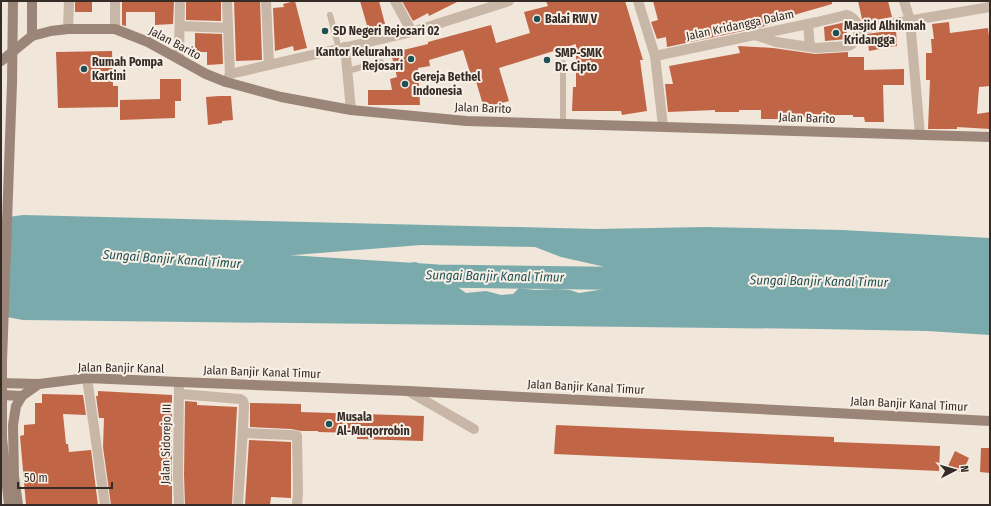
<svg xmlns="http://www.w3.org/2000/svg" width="991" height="506" viewBox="0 0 991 506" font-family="'Fira Sans Condensed',sans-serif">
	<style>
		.water { fill: #7aaaac; fill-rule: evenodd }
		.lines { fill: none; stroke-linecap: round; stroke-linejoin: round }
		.river { stroke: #7aaaac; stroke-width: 23 }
		.building { fill: #c16547 }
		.lane { stroke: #c8b6a7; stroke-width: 6 }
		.street { stroke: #c8b6a7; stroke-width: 10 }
		.secondary { stroke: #9b8578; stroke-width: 10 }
		.secondary-bridge { stroke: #9b8578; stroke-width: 10 }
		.poi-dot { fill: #1e5154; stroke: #f8f0e6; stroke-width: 1.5 }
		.labels { text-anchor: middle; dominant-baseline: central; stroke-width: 4; stroke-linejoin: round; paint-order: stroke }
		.poi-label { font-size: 12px; font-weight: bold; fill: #352b27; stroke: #f8f0e6; text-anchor: start }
		.street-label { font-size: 12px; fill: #352b27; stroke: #f8f0e6 }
		.water-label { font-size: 13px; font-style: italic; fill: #1e5154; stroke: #f8f0e6 }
	</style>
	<rect width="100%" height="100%" fill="#f0e6da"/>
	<path class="water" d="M23,215L596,229L706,227L842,230L990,238V335L927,331L819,329L23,320L1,316V218ZM421,245L535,247L561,257L601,266L628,277L646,280H664L659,286H638L630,289H605L579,293L570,290L557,289L535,290L519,288L513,294L501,295L486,291L466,293L448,280L416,262L395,265L356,275H344L322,264L300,263L270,270L256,258Z"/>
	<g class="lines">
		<path class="river" d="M232,263L438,276L668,279"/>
	</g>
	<g class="building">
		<rect x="75" y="1" width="17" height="11"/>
		<path d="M122,1H174L173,24L155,25V12H126V26L122,25Z"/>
		<path d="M186,1H221V21L186,20Z"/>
		<path d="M234,1H260L262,60L236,61Z"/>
		<path d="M295,1L307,48L294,51L293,46L275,51L273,8L284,7L283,4Z"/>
		<path d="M360,1H379L385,24L368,29Z"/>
		<path d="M402,1H459L429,16L428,13L413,21Z"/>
		<path d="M546,1H625L643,60H640L647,111L622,115L621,111H572L573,87H576V44L499,68L509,101L484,108L475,78L472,79L463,50L429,60L430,66L418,68L420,105H368V90H392L390,79L397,77L391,53L428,44V42L491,25L496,43L530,33L524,12L548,6Z"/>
		<path d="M653,1H832V4L773,21L774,23L762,27L667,47L666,37L657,39L651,22L658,20Z"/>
		<path d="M858,1H888L892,17L864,22L862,19Z"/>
		<path d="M846,22L847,39L825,41L824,27Z"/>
		<path d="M949,22L950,33L988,28L990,44V86L979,87L977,114L990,112V129L957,127V129H928L930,80H926V53H932L931,39H934L932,24Z"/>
		<path d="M896,30L897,46L879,48L880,49L869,51L867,34Z"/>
		<path d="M195,33L222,34L223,64L207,65V52H195Z"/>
		<path d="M738,46L773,48L815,54L848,52V57H864V70L904,69V85H883L884,122H865L864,117H853V115H819V117H780V119H761V110H739V112H715V110L668,112L665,84H673L669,66L740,53Z"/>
		<path d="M112,51L113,86H118V107L58,108L56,52Z"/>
		<path d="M160,79H181V101H175V118L120,120V100L160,99Z"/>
		<path d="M219,96H231L233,120L222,121V123L208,125L206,97Z"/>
		<path d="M98,391L172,395V505H111L103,447L104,418H99L96,396H98Z"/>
		<path d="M42,394L83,395L86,415L63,414L66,444H68L69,452L91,450L98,505H26L20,436L24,435V425L35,424V403H42Z"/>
		<path d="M185,401L197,402V405L237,407L232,505H185L184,475Z"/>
		<path d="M250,403L301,404V412L424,416L423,441L357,439V433L318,432V431H301L291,429L250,427Z"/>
		<path d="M556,425L834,437V442L940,446L939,471L554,454Z"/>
		<path d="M249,440L291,442V498L271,497L270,505H245Z"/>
		<path d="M981,448H990V473L980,472Z"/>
		<path d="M955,451L969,458L962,473L948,466Z"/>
	</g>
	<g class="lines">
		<g class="lane">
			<path d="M330,15L339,49"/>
			<path d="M347,71L381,62"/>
			<path d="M563,123V63"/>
		</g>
		<g class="street">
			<path d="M227,1L230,74"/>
			<path d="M266,1L269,65"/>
			<path d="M395,1L412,32"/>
			<path d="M638,1L655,56L663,126"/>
			<path d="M904,1L910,20L920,135"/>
			<path d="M808,24L810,47"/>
			<path d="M180,26L228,28"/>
			<path d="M68,29L69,1"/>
			<path d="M115,29V1"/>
			<path d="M755,35L776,42L816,48L848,46C856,44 857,36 860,29"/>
			<path d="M345,47L351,110"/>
			<path d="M655,56L817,22L846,15C853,16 857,22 860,29L990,7"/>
			<path d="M179,59L180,1"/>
			<path d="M226,82L230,74L412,32L509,1"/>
			<path d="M87,378L105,505"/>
			<path d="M408,391L474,429"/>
			<path d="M180,394L240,399L243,401L244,404C243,438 240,471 238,505"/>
			<path d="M243,433L291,435L297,436L298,492L297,505"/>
			<path d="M179,505L178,475L179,382"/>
		</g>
		<g class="secondary">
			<path d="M32,36V1"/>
			<path d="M1,61L32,36L51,31L68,29H115L148,42L206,74L226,82L281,97L351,110L466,121L990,137"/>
			<path d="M1,383L39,384L87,378L179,382L408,391L990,421"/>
			<path d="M1,395L22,396L39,384"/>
			<path d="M18,505L14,476L13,425L16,406L22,396"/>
		</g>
		<path class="secondary-bridge" d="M9,505L2,438V361L12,83L13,1"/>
	</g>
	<g class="poi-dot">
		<circle cx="537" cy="19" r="4"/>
		<circle cx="325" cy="31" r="4"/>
		<circle cx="836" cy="33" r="4"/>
		<circle cx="411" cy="59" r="4"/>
		<circle cx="547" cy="60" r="4"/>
		<circle cx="84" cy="69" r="4"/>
		<circle cx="405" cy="84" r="4"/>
		<circle cx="329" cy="424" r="4"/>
	</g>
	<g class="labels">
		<g class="poi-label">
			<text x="545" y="19">Balai RW V</text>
			<text x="844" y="26">Masjid Alhikmah<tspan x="844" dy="14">Kridangga</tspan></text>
			<text x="333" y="31">SD Negeri Rejosari 02</text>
			<text x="403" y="52" text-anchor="end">Kantor Kelurahan<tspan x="403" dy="14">Rejosari</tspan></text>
			<text x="555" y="53">SMP-SMK<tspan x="555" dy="14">Dr. Cipto</tspan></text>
			<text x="92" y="62">Rumah Pompa<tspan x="92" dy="14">Kartini</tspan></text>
			<text x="413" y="77">Gereja Bethel<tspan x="413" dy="14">Indonesia</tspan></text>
			<text x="337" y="417">Musala<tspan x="337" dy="14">Al-Muqorrobin</tspan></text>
		</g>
		<g class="street-label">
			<text transform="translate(740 25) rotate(-12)">Jalan Kridangga Dalam</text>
			<text transform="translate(175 43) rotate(28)">Jalan Barito</text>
			<text transform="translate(483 108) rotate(2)">Jalan Barito</text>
			<text transform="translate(807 118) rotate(2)">Jalan Barito</text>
			<text transform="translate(121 368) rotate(1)">Jalan Banjir Kanal</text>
			<text transform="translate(262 372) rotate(2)">Jalan Banjir Kanal Timur</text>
			<text transform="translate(586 387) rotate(3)">Jalan Banjir Kanal Timur</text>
			<text transform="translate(909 404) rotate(3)">Jalan Banjir Kanal Timur</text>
			<text transform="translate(166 444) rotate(-89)">Jalan Sidorejo III</text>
		</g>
		<g class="water-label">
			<text transform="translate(172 259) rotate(4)">Sungai Banjir Kanal Timur</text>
			<text transform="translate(495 276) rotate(1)">Sungai Banjir Kanal Timur</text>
			<text transform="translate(819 281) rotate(1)">Sungai Banjir Kanal Timur</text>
		</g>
	</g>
	<rect width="991" height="506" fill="none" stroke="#352b27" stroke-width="4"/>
	<g transform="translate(955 470) rotate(84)" stroke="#f8f0e6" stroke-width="3" paint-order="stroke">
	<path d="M0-3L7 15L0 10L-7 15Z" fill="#352b27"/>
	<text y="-6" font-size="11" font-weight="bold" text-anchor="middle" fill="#352b27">N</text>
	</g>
	<path d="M18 482v6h94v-6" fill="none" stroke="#352b27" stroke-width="2"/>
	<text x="24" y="482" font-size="12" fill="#352b27" stroke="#f8f0e6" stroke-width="3" paint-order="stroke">50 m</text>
</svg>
